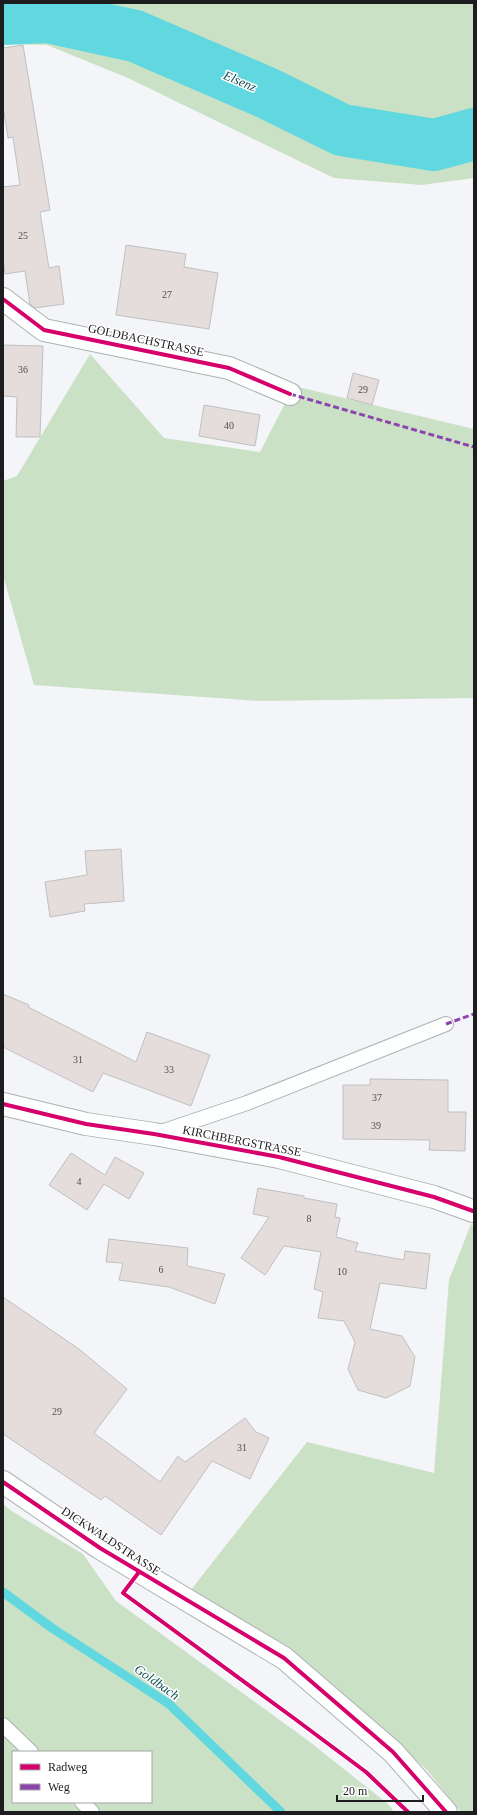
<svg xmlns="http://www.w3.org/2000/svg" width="477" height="1815" viewBox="0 0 477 1815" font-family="'Times New Roman',serif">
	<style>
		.green { fill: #cae1c5; fill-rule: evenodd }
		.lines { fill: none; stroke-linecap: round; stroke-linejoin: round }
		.stream { stroke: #61d8e0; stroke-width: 9 }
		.river { stroke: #61d8e0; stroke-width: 52 }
		.building { fill: #e4dddc; stroke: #c0c0c1 }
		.lane-casing { stroke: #b0b1b4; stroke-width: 16 }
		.street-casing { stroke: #b0b1b4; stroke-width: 24 }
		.secondary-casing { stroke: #b0b1b4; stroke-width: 24 }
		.lane { stroke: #fdfefe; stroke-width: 14 }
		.street { stroke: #fdfefe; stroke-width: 22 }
		.secondary { stroke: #fdfefe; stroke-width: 22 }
		.quiet { stroke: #8e44ad; stroke-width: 3; stroke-dasharray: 6 3; stroke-linecap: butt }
		.cycleway-casing { stroke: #fff; stroke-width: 6 }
		.cycleway { stroke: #d6006c; stroke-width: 4 }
		.labels { text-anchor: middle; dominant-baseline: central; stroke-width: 3; stroke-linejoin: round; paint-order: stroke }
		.number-label { font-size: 10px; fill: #514f51 }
		.street-label { font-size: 12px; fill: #1d1d20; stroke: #fff }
		.water-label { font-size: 13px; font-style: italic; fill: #0b4f53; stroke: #fff }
	</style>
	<rect width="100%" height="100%" fill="#f4f5f9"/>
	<g class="green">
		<path d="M3,3H474V178L422,185L334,178L128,78L47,45L3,44Z"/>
		<path d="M90,354L164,438L260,452L294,386L474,429V698L260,701L34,685L3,575V481L17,476Z"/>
		<path d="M471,1224L474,1226V1812H461L427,1770L318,1672L190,1591L307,1442L434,1473L449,1280Z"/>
		<path d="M3,1504L13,1512L83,1554L116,1601L306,1739L388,1804L394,1812H3ZM13,1752H151V1802H13Z"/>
	</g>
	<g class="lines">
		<path class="stream" d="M3,1592L52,1628L169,1704L281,1812"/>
		<path class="river" d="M3,19L48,17L135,36L267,93L342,130L434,145L474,134"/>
	</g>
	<g class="building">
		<path d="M23,45L50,210L40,212L49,268L59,266L64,304L35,308L30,304L25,271L5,274L3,258V187L20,185L13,137L8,138L3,106V48Z"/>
		<path d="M126,245L186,254L184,267L218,273L209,329L116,315Z"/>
		<path d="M3,345L43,346L40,437H16L17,397L3,396Z"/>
		<path d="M353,373L379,380L372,405L347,398Z"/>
		<path d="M204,405L260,415L255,446L199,436Z"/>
		<path d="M121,849L124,901L84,904L85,911L50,917L45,882L87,875L85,851Z"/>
		<path d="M3,994L29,1005L28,1007L136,1062L147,1032L210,1055L191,1106L103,1073L93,1092L3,1047Z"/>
		<path d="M370,1079L448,1080V1112H466L465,1151L429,1150L430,1140L343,1139V1085H370Z"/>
		<path d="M71,1153L105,1175L115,1157L144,1173L129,1199L104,1184L87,1210L49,1185Z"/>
		<path d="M258,1188L304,1196V1198L337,1204L335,1217L340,1218L336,1237L358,1243L355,1251L404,1260L405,1251L430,1254L426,1289L380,1283L370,1329L402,1336L415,1357L410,1386L386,1398L358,1390L348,1369L355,1342L344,1321L318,1318L323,1292L314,1289L321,1252L284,1246L265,1275L241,1258L269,1217L253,1214Z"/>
		<path d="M109,1239L188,1248L187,1266L225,1274L215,1304L169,1287L119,1280L123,1263L106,1262Z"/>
		<path d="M3,1297L79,1349L127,1389L94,1433L160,1482L178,1456L185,1462L245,1418L256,1432L269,1438L250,1479L212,1461L161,1535L105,1496L101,1500L3,1434Z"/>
	</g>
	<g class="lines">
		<defs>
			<g id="lane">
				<path d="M158,1133L247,1103L446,1024"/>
				<path d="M3,1725L31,1752"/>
				<path d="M82,1802L92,1812"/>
			</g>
			<g id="street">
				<path d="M3,299L44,330L229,368L290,394"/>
				<path d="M3,1104L86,1124L154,1134L279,1157L434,1197L473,1211"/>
			</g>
			<path id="secondary" d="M3,1482L100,1548L284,1658L393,1752L446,1812"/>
		</defs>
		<use href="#lane" class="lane-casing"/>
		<use href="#street" class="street-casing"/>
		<use href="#secondary" class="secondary-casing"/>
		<use href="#lane" class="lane"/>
		<use href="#street" class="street"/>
		<use href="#secondary" class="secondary"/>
		<g class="quiet">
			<path d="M290,394L474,447"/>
			<path d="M446,1024L474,1014"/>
		</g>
		<defs>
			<g id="cycleway">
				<path d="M3,299L44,330L229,368L290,394"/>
				<path d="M3,1104L86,1124L154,1134L279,1157L434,1197L473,1211"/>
				<path d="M3,1482L100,1548L284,1658L393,1752L446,1812"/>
				<path d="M139,1572L123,1593L295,1719L366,1772L408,1812"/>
			</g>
		</defs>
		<use href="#cycleway" class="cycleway-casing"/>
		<use href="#cycleway" class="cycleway"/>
	</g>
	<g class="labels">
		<g class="number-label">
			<text x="23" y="235">25</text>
			<text x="167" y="294">27</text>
			<text x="23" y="369">36</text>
			<text x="363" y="389">29</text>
			<text x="229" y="425">40</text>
			<text x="78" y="1059">31</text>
			<text x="169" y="1069">33</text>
			<text x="377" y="1097">37</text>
			<text x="376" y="1125">39</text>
			<text x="79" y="1181">4</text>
			<text x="309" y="1218">8</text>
			<text x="161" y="1269">6</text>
			<text x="342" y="1271">10</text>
			<text x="57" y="1411">29</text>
			<text x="242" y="1447">31</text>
		</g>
		<g class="street-label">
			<text transform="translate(146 340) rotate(12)">GOLDBACHSTRASSE</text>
			<text transform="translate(242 1141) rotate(11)">KIRCHBERGSTRASSE</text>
			<text transform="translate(111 1541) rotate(33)">DICKWALDSTRASSE</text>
		</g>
		<g class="water-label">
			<text transform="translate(240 81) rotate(23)">Elsenz</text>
			<text transform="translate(157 1682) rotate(35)">Goldbach</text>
		</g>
	</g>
	<rect width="477" height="1815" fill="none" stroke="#1d1d20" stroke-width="8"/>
	<rect x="12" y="1751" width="140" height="52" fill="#ffffff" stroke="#a5a5a6"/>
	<rect x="20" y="1764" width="20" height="6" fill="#d6006c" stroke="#a5a5a6"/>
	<text x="48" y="1771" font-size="12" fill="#1d1d20">Radweg</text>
	<rect x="20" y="1784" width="20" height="6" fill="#8e44ad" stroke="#a5a5a6"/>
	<text x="48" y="1791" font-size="12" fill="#1d1d20">Weg</text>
	<path d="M337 1795v6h86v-6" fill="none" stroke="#1d1d20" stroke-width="2"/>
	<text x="343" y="1795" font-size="12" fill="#1d1d20" stroke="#ffffff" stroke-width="3" paint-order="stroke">20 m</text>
</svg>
